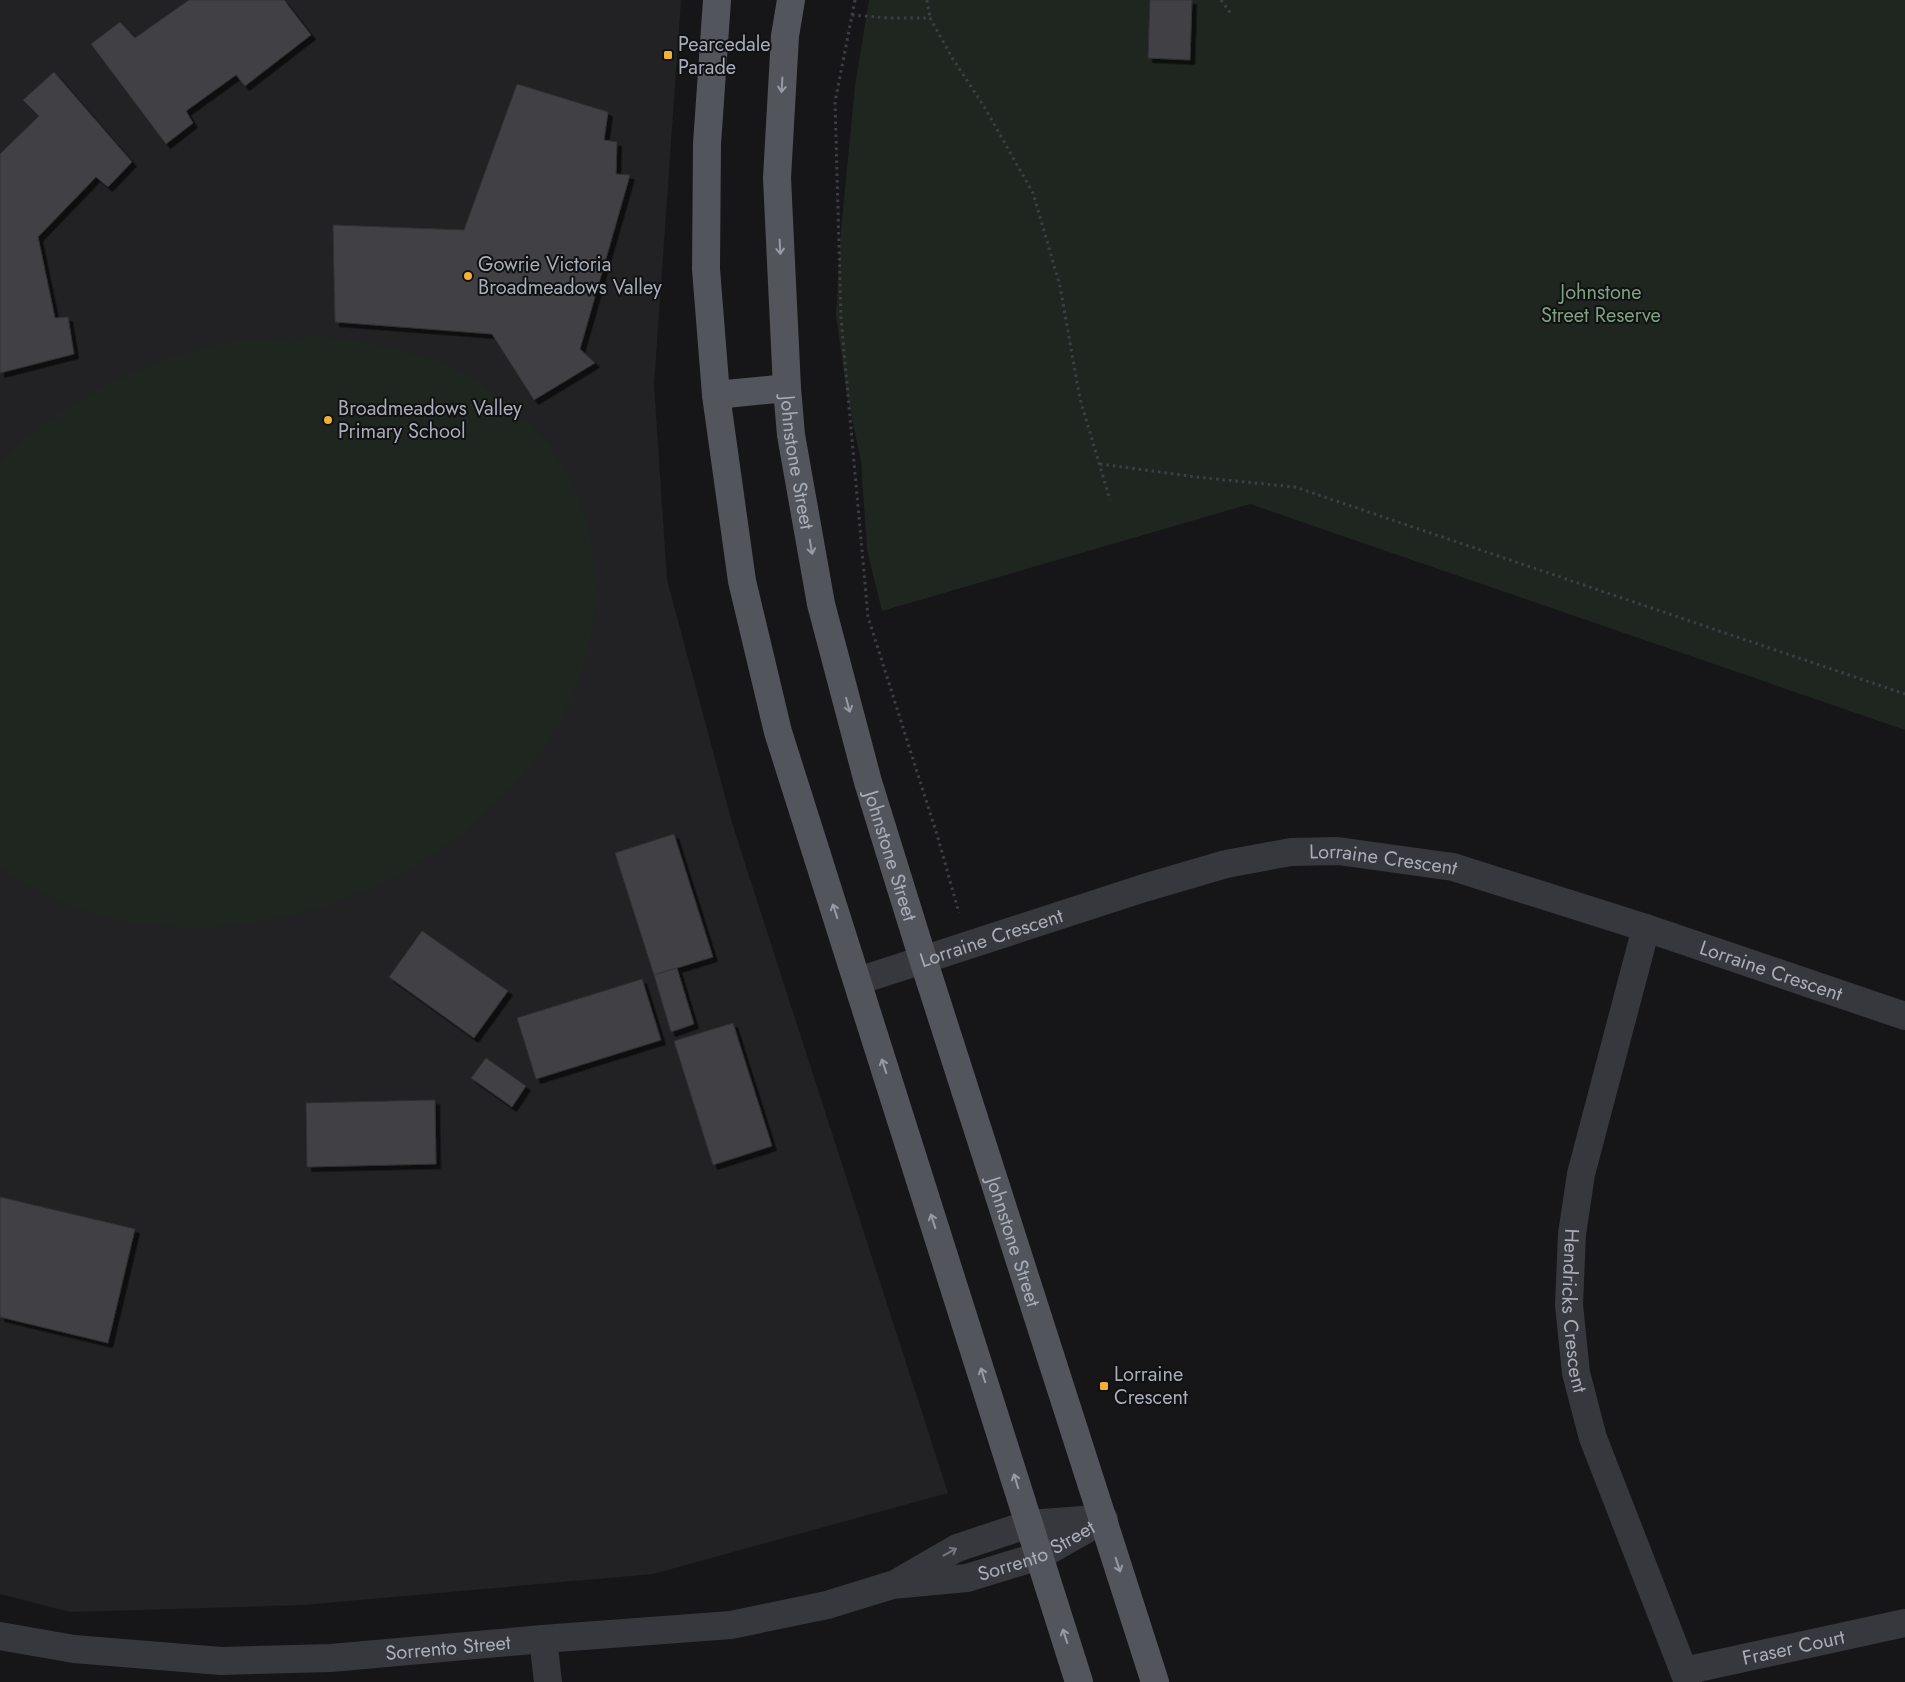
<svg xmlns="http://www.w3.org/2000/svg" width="1905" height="1682" viewBox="0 0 1905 1682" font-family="Jost,sans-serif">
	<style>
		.built { fill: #222225 }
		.green { fill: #1e261f }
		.building { fill: #404145; stroke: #303034; filter: url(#shadow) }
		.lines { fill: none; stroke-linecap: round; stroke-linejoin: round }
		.path { stroke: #3d3f44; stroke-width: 3; stroke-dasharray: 2.5 4; stroke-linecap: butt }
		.minor { stroke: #37383d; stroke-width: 28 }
		.primary { stroke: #53555c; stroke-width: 28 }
		.oneway { stroke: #979ba6 }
		.oneway2 { stroke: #757881 }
		.poi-dot { fill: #f2b134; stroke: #111113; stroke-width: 2 }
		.labels { text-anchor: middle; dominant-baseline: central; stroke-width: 4; stroke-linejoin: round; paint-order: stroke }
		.poi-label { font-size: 20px; fill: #a8adb8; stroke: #111113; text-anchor: start }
		.park-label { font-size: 20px; fill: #7fa381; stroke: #111113 }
		.street-label { font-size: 20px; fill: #a8adb8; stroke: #111113 }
	</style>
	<defs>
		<filter id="shadow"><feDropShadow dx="4.5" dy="4.5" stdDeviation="0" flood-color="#0009"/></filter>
	</defs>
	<rect width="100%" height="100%" fill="#161618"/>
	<path class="built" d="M0,0H681L654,385L667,580L733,826L948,1493L653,1574L303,1605L70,1612L0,1594Z"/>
	<g class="green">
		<path d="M869,0H1905V730L1250,504L882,611L867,550L861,461L847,395L836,315L841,230L855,86Z"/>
		<path d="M322,336C365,341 405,348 445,364C465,373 484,385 501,399C607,477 619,611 560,723C549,742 535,760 521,777C450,861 349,911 240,925C157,935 68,918 0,868V462C64,400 143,359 231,342C260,337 292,337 322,336Z"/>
	</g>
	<g class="building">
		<path d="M189,0H284L311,35L245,86L236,75L186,111L193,123L166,144L91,44L120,22L135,38Z"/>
		<path d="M1150,0H1192L1190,60L1148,58Z"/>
		<path d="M54,72L132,162L108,187L96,177L38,237L55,318L68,317L74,354L0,373V154L39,116L23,100Z"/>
		<path d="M517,84L608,112L604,140L617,142L616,174L630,175L580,349L595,363L534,400L492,334L335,322L333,225L464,230Z"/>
		<path d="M674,834L713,957L654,975L615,853Z"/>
		<path d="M422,931L508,991L474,1038L389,977Z"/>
		<path d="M677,968L694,1024L671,1032L654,975Z"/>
		<path d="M642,979L661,1040L536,1079L517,1018Z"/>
		<path d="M733,1023L772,1146L713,1165L674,1041Z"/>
		<path d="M486,1058L526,1086L512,1107L471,1078Z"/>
		<path d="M435,1100L436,1164L307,1167L306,1103Z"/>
		<path d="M0,1197L135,1229L108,1343L0,1317Z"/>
	</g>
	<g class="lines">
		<g class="path">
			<path d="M855,0L835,102L841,318L868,617L938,838L959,913"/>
			<path d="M927,0L930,18"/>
			<path d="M1221,0L1232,15"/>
			<path d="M852,15L888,18H930L953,59L985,108L1033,193L1060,286L1080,399L1110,500"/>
			<path d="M1100,464L1196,477L1295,487L1905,694"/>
		</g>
		<g class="minor">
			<path id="s1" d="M1646,928L1581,1174L1572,1234L1569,1305L1576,1373L1593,1438L1688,1682"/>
			<path id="s2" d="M858,981L1144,888L1226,864L1291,852L1338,851L1453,867L1646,928L1905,1016"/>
			<path d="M900,1581L957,1548L1029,1524L1096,1519"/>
			<path id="s3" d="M0,1636L74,1649L221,1661L331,1658L543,1639L731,1625L827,1605L892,1585L967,1578L1039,1556L1104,1519"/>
			<path d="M543,1639L548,1682"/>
			<path id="s4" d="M1684,1671L1905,1623"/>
		</g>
		<g class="primary">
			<path d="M717,0L707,144L706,269L716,395L742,581L778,732L1079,1682"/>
			<path id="s5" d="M791,0L785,36L777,178L787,388L791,435L821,604L868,782L923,959L1155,1682"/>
			<path d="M716,395L787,388"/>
		</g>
	</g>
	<defs><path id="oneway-shaft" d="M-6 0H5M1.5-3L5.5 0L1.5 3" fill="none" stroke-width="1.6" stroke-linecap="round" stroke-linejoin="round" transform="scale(1.25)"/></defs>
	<g class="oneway">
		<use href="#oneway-shaft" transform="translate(782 85) rotate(93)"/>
		<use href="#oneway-shaft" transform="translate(780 247) rotate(87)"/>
		<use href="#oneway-shaft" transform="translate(811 547) rotate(80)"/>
		<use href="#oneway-shaft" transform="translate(848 705) rotate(75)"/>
		<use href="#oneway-shaft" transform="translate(835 911) rotate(-108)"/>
		<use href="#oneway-shaft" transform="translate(884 1066) rotate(-108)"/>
		<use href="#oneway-shaft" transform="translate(933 1221) rotate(-108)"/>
		<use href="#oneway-shaft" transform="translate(983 1375) rotate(-107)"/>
		<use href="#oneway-shaft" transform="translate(1016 1481) rotate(-107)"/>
		<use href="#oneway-shaft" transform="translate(1118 1565) rotate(72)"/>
		<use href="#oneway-shaft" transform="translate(1065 1636) rotate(-108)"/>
	</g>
	<use class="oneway2" href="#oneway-shaft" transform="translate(950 1552) rotate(-29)"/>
	<g class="poi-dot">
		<rect x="663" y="50" width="10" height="10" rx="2.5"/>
		<circle cx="468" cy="276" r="5"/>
		<circle cx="328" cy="420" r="5"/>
		<rect x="1099" y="1381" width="10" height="10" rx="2.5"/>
	</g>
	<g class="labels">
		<g class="poi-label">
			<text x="678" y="44">Pearcedale<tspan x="678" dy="23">Parade</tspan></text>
			<text x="478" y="264">Gowrie Victoria<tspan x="478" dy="23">Broadmeadows Valley</tspan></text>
			<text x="338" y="408">Broadmeadows Valley<tspan x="338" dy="23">Primary School</tspan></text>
			<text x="1114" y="1374">Lorraine<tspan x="1114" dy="23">Crescent</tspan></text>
		</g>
		<g class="park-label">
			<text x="1601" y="292">Johnstone<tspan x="1601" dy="23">Street Reserve</tspan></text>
		</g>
		<g class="street-label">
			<text stroke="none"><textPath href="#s5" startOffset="464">Johnstone Street</textPath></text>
			<text stroke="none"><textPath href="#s5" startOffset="869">Johnstone Street</textPath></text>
			<text stroke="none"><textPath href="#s2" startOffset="545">Lorraine Crescent</textPath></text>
			<text stroke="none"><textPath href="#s2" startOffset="140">Lorraine Crescent</textPath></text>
			<text stroke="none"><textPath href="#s2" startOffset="950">Lorraine Crescent</textPath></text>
			<text stroke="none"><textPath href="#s5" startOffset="1274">Johnstone Street</textPath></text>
			<text stroke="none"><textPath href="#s1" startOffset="392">Hendricks Crescent</textPath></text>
			<text stroke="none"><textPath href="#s3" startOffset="1050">Sorrento Street</textPath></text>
			<text stroke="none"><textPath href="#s3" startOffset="450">Sorrento Street</textPath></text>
			<text stroke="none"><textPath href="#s4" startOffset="112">Fraser Court</textPath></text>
		</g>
	</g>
</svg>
